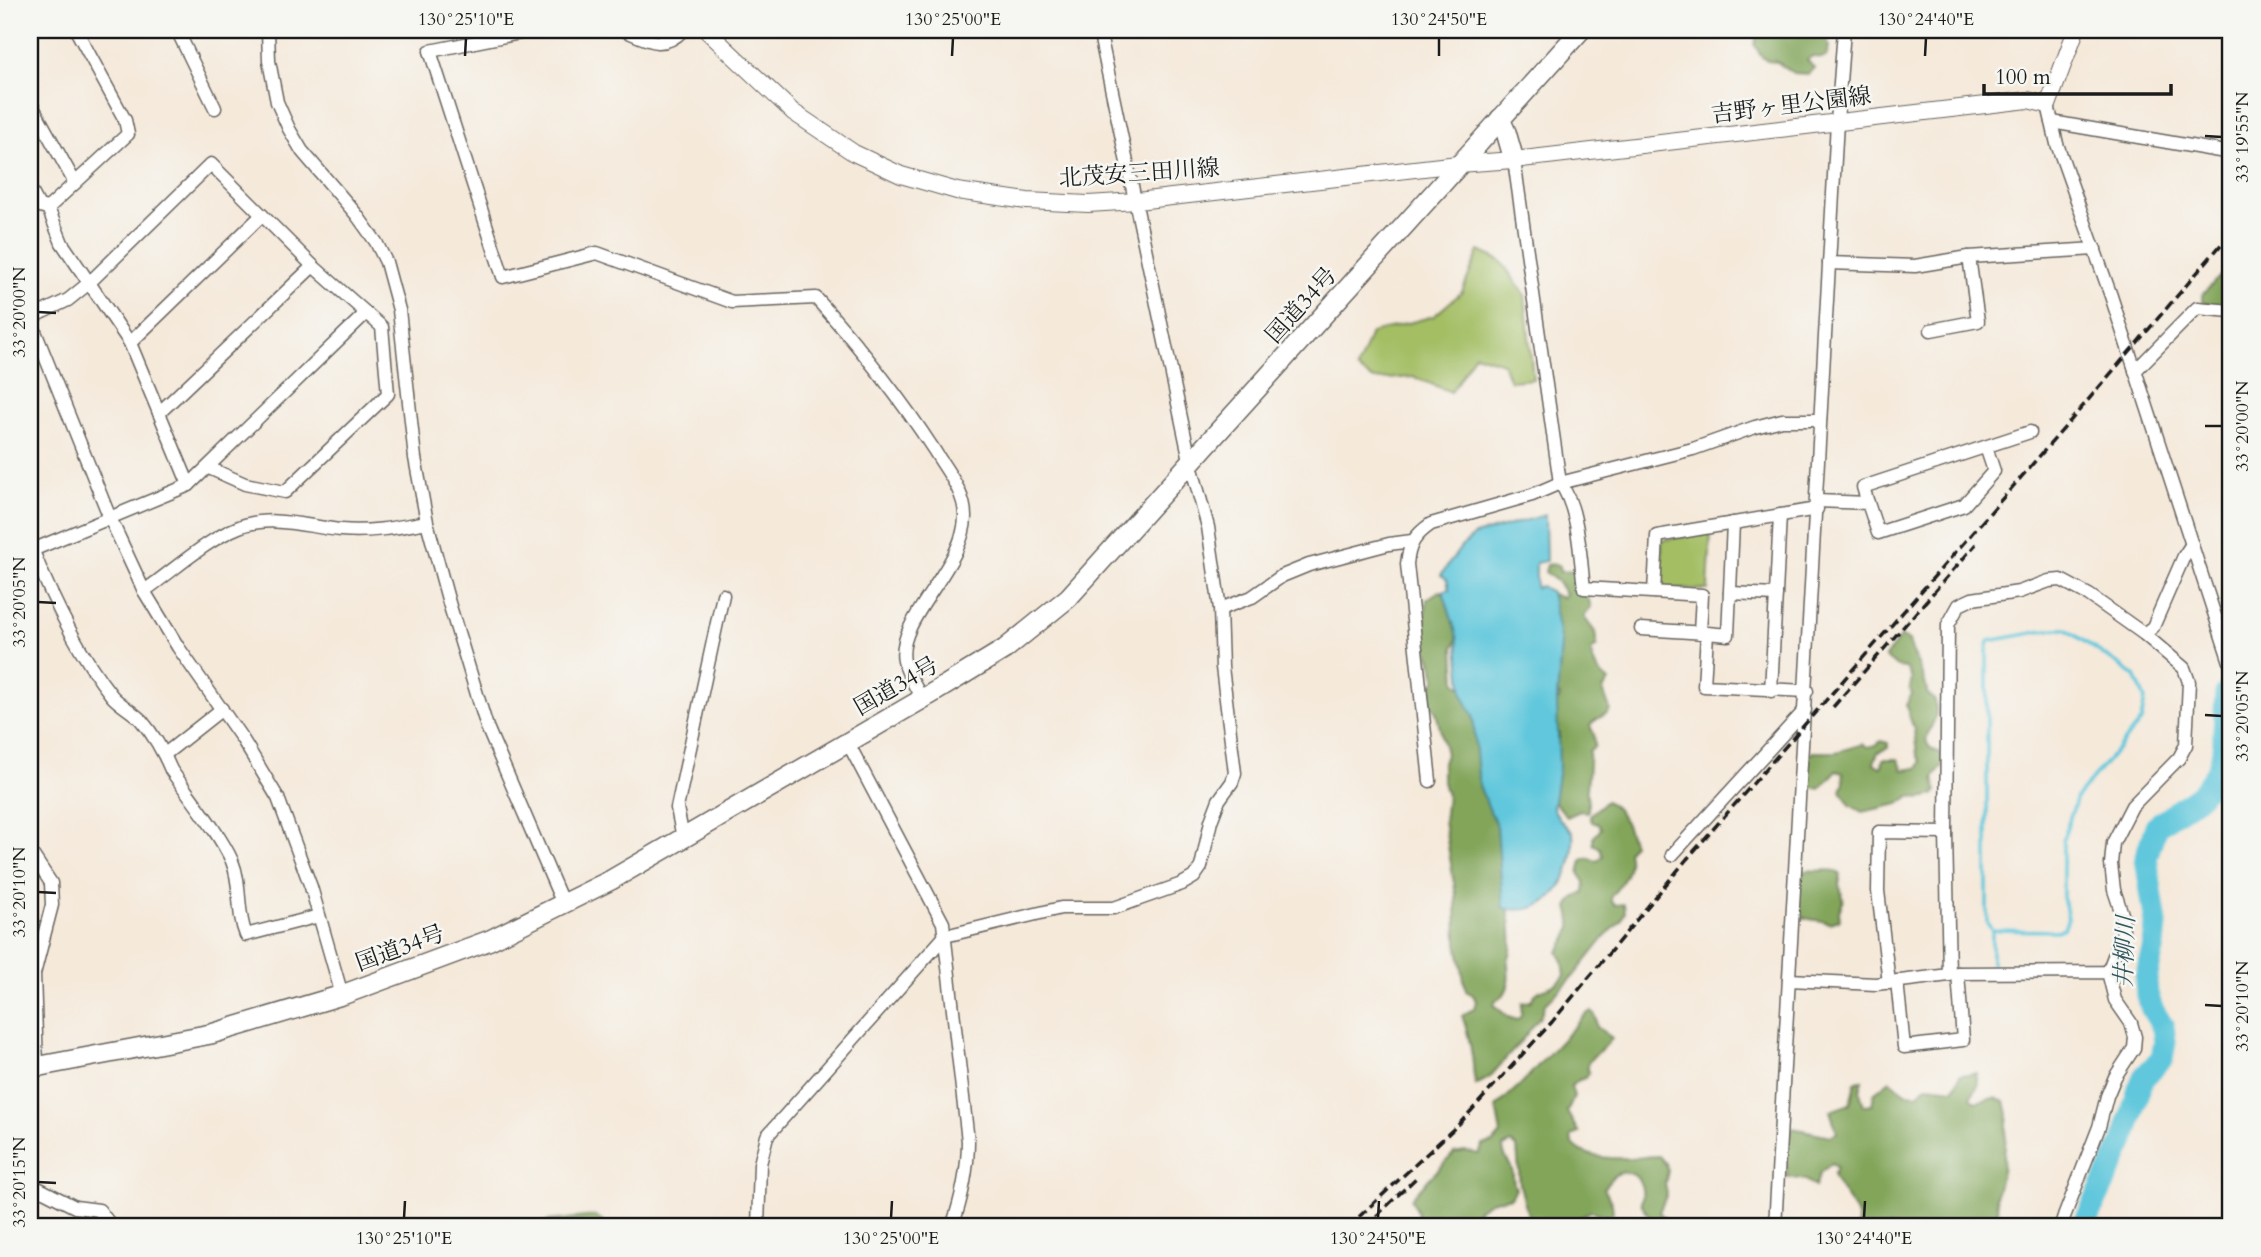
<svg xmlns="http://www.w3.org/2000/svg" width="2261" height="1257" viewBox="0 0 2261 1257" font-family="Cardo,'Noto Serif JP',serif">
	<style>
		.green { fill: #a3be64; stroke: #606d40; stroke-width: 2 }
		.forest { fill: #82a55a; stroke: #4f603b; stroke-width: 2 }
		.water { fill: #60c7dc; stroke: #3e727c; stroke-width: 2 }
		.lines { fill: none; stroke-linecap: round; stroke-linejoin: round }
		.stream { stroke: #60c7dc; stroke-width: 3.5 }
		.river { stroke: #60c7dc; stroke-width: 23 }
		.minor-casing { stroke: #68645e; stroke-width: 15 }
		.major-casing { stroke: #68645e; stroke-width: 18 }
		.highway-casing { stroke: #68645e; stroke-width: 22 }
		.minor { stroke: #fff; stroke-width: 12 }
		.major { stroke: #fff; stroke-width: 16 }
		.highway { stroke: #fff; stroke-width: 19 }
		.rail { stroke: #1c1c1c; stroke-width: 3.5; stroke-dasharray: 10 5; stroke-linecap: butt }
		.ticks { fill: none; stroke: #1c1c1c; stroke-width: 2.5 }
		.labels { text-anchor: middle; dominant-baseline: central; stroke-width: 5; stroke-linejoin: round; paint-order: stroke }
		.street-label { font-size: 23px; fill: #1c1c1c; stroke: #f6f6f2 }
		.water-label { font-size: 24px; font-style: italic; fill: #34585f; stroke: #f6f6f2 }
		.neatline { fill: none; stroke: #1c1c1c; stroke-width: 2.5 }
		.ticks-label { font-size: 18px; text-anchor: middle; fill: #1c1c1c }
	</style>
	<rect width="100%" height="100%" fill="#f6f6f2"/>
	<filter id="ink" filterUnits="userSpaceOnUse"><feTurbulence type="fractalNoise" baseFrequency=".0143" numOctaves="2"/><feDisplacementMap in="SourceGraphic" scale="14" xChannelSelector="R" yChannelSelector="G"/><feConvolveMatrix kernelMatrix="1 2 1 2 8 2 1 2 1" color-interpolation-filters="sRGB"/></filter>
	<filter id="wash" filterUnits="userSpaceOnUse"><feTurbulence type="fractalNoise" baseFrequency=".00686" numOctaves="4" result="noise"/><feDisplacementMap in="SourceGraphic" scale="28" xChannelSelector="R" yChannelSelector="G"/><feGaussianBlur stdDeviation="1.57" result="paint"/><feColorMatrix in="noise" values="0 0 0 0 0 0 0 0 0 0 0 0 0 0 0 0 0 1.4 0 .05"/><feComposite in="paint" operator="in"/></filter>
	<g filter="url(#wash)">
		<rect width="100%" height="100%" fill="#f5e9da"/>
		<g class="green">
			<path d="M1479,251L1501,261L1525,295L1533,379L1510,381L1503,363L1475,354L1451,392L1414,377L1374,380L1357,369L1371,333L1434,316L1462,292Z"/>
			<path d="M1711,532L1708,590L1661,589L1662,540Z"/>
		</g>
		<g class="forest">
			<path d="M1764,30H1826L1829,47L1826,57L1821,58L1812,56L1807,60L1814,68L1808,74L1793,73L1777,62L1767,61L1761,56L1754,44L1757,37L1763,36L1766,32Z"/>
			<path d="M2231,265V306L2211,305L2202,302V295Z"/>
			<path d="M1555,564L1559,566L1560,572L1573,571C1582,580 1588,595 1591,607L1584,617L1595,632L1597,646L1591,651C1593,666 1598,672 1609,681L1603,690L1610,710C1606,717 1596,716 1590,726L1594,734L1595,746L1589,751C1590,763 1588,776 1587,788C1586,795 1589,803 1588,812L1580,811L1567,817L1551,797L1553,742L1559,740L1560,733H1551L1554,701L1559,700L1560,696L1554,692L1547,592L1562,598L1565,594L1559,583L1545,572L1547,565Z"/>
			<path d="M1439,591L1450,594L1460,632L1454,647L1456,682L1467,691L1491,782L1511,928C1511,935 1512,943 1511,950C1511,954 1508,958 1508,962C1508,977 1513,993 1495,1001L1494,1005L1508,1017L1517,1020L1521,1016L1522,1003L1531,1001C1538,984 1554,992 1565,975L1563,961L1558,952C1570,932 1575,931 1568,907L1574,898L1584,893L1585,882L1579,873L1582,860L1586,858L1597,861L1603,856L1600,848L1593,844V838L1601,829L1598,824L1592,822L1590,815L1606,801C1623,810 1627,827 1633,844L1628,852C1633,869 1622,884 1611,896V901L1616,905L1624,904L1625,912L1621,921L1605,937L1573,977L1545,1004L1540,1017L1517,1046L1489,1078L1476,1085C1472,1074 1474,1066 1472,1056C1470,1042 1467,1029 1462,1016L1474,1008L1476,1001L1473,995L1466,991L1457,943L1456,895L1444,821L1447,796L1442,778V766L1446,754L1436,712L1429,702L1432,686L1436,680C1435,667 1429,659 1426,646C1423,631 1425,614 1427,599Z"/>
			<path d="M1901,636L1909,641C1912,655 1928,681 1927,693L1935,700C1936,706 1937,711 1935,717C1933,728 1919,740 1932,749C1935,751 1939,753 1942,755L1943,765L1934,778L1937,791L1934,795L1921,798L1910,796L1899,804L1862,812L1850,805L1841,791L1844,783L1843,773L1836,771L1820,789L1807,786L1806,762L1812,752H1836L1863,744L1867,747L1876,745L1881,741L1888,743V748L1878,752L1874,763L1880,767L1882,766L1883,759H1898L1903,770L1917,768L1921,762L1917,755L1914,730L1906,705L1912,694L1910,687L1912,679L1906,668L1897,667L1885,657Z"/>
			<path d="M1808,870C1819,873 1832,866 1841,875L1839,885L1844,900L1839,911L1840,920L1829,923C1818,918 1808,922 1797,915L1800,877L1803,872Z"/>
			<path d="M1592,1011L1596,1017L1597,1027L1612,1038C1605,1050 1593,1052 1587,1065L1589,1072L1585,1078L1579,1080L1571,1086L1574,1096L1567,1112L1579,1133L1571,1136L1572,1143C1590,1165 1633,1157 1659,1156L1666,1164L1668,1171L1665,1184L1667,1194L1659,1212L1665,1219L1674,1224V1227H1647L1649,1217L1641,1203C1649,1175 1620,1158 1604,1188L1612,1204L1613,1213L1607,1216L1591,1211L1580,1218L1579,1227H1531L1520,1185L1517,1147L1511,1143L1503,1147C1503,1158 1509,1160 1512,1170C1514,1177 1512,1182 1516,1189L1511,1197L1490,1202L1477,1210L1483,1225L1480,1227H1419L1418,1212L1411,1199C1424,1182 1440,1169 1454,1153L1465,1151L1479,1154L1483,1145L1493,1143L1501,1134L1496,1107L1521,1084L1586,1014Z"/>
			<path d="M1976,1073L1978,1085L1971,1097L1976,1102L1994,1098L2005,1101L2008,1114L2003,1166L1996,1197L1998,1211L1989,1227H1858C1860,1209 1840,1194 1833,1175L1837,1168L1832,1163L1820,1173L1815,1187L1806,1180L1787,1177L1786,1146L1792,1128L1831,1136L1837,1132L1830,1111L1850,1104L1855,1083L1862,1080L1860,1091L1864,1106L1872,1105L1874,1093L1890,1080L1905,1093L1917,1094L1927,1086L1954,1089L1960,1075Z"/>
			<path d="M596,1216L611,1227H533L547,1221Z"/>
		</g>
		<path class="water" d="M1545,515L1546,561L1536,563V588L1541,586L1551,592L1561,643L1557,701L1559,768L1553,808L1560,820L1573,833C1576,876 1551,919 1503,908L1497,827L1479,786L1473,716L1463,696L1457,636L1443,591L1449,589L1447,579L1441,575L1461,547L1475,535Z"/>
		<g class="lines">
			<path class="stream" d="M1992,964V930L2057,931L2064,928L2068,918L2063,897V839L2077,797L2141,721L2145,699L2135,676L2066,629H2054L1989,641L1987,651V923L1992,930"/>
			<path class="river" d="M2083,1227L2123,1143L2139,1089L2144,1077L2162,1058L2165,1042L2163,1027L2152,1009L2147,994L2146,979L2154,945L2156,924L2146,858L2156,826L2200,795L2218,770L2223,752L2226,694L2231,689"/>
		</g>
	</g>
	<g filter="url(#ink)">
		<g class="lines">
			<defs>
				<g id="minor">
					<path d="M177,30L215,108"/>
					<path d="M268,30L269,61L277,102L289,129L302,151L356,214L376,242L386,262L399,310L415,458L427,522L449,603L487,727L563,904"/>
					<path d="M535,30L430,51L503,277L597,253L732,302L816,298C859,346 899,396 934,450C946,470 965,492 965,516C966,565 895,620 904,661C907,674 916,687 922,699"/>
					<path d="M624,30C647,40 663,51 683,30"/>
					<path d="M1099,30L1191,465L1208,527L1220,609L1252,597L1282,576L1309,565L1389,544L1412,541"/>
					<path d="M30,102L75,183"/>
					<path d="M2048,105L2057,144L2111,296L2231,665"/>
					<path d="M2052,122L2231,153"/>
					<path d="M1514,160L1560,483C1579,508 1580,557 1584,588L1702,595L1700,633"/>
					<path d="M30,189L39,206L48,208L128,134L125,120L76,30"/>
					<path d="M48,208L62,243L130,343L189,485"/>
					<path d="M1829,263L1915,266L1969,257L2095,249"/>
					<path d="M30,318L68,300L89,283L211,164L313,266L382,327L388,394L285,492L245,484L209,468"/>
					<path d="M30,319L110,518L144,591L178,647L243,740L278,798L311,887L342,995"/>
					<path d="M1931,330L1978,321L1969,257"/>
					<path d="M130,343L262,215"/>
					<path d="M2135,371L2197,308L2231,311"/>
					<path d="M159,413L313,266"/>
					<path d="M1817,501L1868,503L1878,533L1964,505L1994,471L1986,447"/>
					<path d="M1868,503L1863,487L2030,432"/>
					<path d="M1733,523L1728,635L1707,633L1704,686L1807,691"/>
					<path d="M30,544C51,596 77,652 112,696C120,705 132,711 141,720C153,734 164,753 171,770C189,796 220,834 232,861C242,885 236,911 246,935L319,916"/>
					<path d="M30,551L189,485L366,313"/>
					<path d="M144,591C173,571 206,540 239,527C272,514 307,527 341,530C370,533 399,527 427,522"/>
					<path d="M1654,592L1657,536L1817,509"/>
					<path d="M1730,593L1776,595"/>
					<path d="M1641,629L1706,633"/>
					<path d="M2144,634L2153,627L2184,556L2192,544"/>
					<path d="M1771,691L1780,515"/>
					<path d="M848,743L943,923L968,1141C968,1172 962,1198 952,1227"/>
					<path d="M165,754L222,709"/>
					<path d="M1430,781L1407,564C1409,544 1415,535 1431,524L1532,495L1560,483L1693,449L1755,427L1782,420H1820"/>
					<path d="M683,838L677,808L723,595"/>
					<path d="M30,851L51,883L52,905L34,974L37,1067"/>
					<path d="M1672,855L1805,710"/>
					<path d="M1789,980L1876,984L1949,975"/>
					<path d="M1897,981L1904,1047L1963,1040L1958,973"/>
					<path d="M1889,983L1878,891L1879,832L1946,833"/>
					<path d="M30,1184L75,1207L99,1210L112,1227"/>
					<path d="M758,1227L760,1164L767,1136L945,936L1061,908H1114L1182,884L1194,877L1201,867L1211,821L1219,800L1232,782L1235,773L1222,667L1220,609"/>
					<path d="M1775,1227L1837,122L1844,30"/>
					<path d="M2060,1227L2099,1127L2107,1096L2115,1077L2134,1048L2135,1037L2131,1023L2115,1000L2108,972L2123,932L2122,914L2114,890L2111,864L2113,843L2132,806L2179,758L2186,745L2189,682L2184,668L2144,634L2089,595L2061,580L2049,581L2019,592L1972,599L1959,605L1948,625L1946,833L1949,975L1958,973L2108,972"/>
				</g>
				<path id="major" d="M706,30L793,112L854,153L901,175L957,191L1027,201L1088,204L1137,201L1458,164L1514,160L2028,100L2048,105L2076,30"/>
				<g id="highway">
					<path d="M1500,119L1506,132L1514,160"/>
					<path d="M30,1068L211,1034L342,995L490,940L611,880L931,694L1005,649L1068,598L1581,30"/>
				</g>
			</defs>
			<use href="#minor" class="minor-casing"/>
			<use href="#major" class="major-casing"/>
			<use href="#highway" class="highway-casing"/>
			<use href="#minor" class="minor"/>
			<use href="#major" class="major"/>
			<use href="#highway" class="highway"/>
			<g class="rail">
				<path d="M1833,707L1976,544"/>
				<path d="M1348,1227L1460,1123L1552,1022L1687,859L2065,427L2231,233"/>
				<path d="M1365,1227L1418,1176"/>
			</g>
		</g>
	</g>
	<path class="ticks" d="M465,56L466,38M952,56L953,38M1439,56V38M1925,56L1926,38M2205,136L2222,137M38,312L56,313M2205,426H2222M38,602L56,603M2205,715L2222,716M38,892L56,893M2205,1005L2222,1006M38,1182L56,1183M404,1218L405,1201M891,1218L892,1201M1378,1218L1379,1201M1864,1218L1865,1201"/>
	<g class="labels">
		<g class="street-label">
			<text transform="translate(1791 105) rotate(-7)">吉野ヶ里公園線</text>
			<text transform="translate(1139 173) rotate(-4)">北茂安三田川線</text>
			<text transform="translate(1301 305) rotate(-48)">国道34号</text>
			<text transform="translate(896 686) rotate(-30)">国道34号</text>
			<text transform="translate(400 948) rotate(-20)">国道34号</text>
		</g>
		<g class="water-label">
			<text transform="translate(2125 952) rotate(-88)">井柳川</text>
		</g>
	</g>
	<rect width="2261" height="1257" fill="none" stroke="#f6f6f2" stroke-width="77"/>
	<path d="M1984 84v10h187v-10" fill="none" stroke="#1c1c1c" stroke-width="3.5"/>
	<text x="1995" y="84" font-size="21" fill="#1c1c1c" stroke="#f6f6f2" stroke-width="5" paint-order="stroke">100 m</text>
	<rect x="38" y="38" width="2184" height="1180" class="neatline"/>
	<g class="ticks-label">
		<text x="466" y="25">130°25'10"E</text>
		<text x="953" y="25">130°25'00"E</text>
		<text x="1439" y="25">130°24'50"E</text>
		<text x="1926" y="25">130°24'40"E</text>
		<text transform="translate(2242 137) rotate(-90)" y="6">33°19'55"N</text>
		<text transform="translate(19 312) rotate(-90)" y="6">33°20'00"N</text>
		<text transform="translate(2242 426) rotate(-90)" y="6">33°20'00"N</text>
		<text transform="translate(19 602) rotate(-90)" y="6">33°20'05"N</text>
		<text transform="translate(2242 716) rotate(-90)" y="6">33°20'05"N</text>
		<text transform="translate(19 892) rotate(-90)" y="6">33°20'10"N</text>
		<text transform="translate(2242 1006) rotate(-90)" y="6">33°20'10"N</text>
		<text transform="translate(19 1182) rotate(-90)" y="6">33°20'15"N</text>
		<text x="404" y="1244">130°25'10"E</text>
		<text x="891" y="1244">130°25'00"E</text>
		<text x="1378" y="1244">130°24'50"E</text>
		<text x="1864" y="1244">130°24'40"E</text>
	</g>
</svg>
